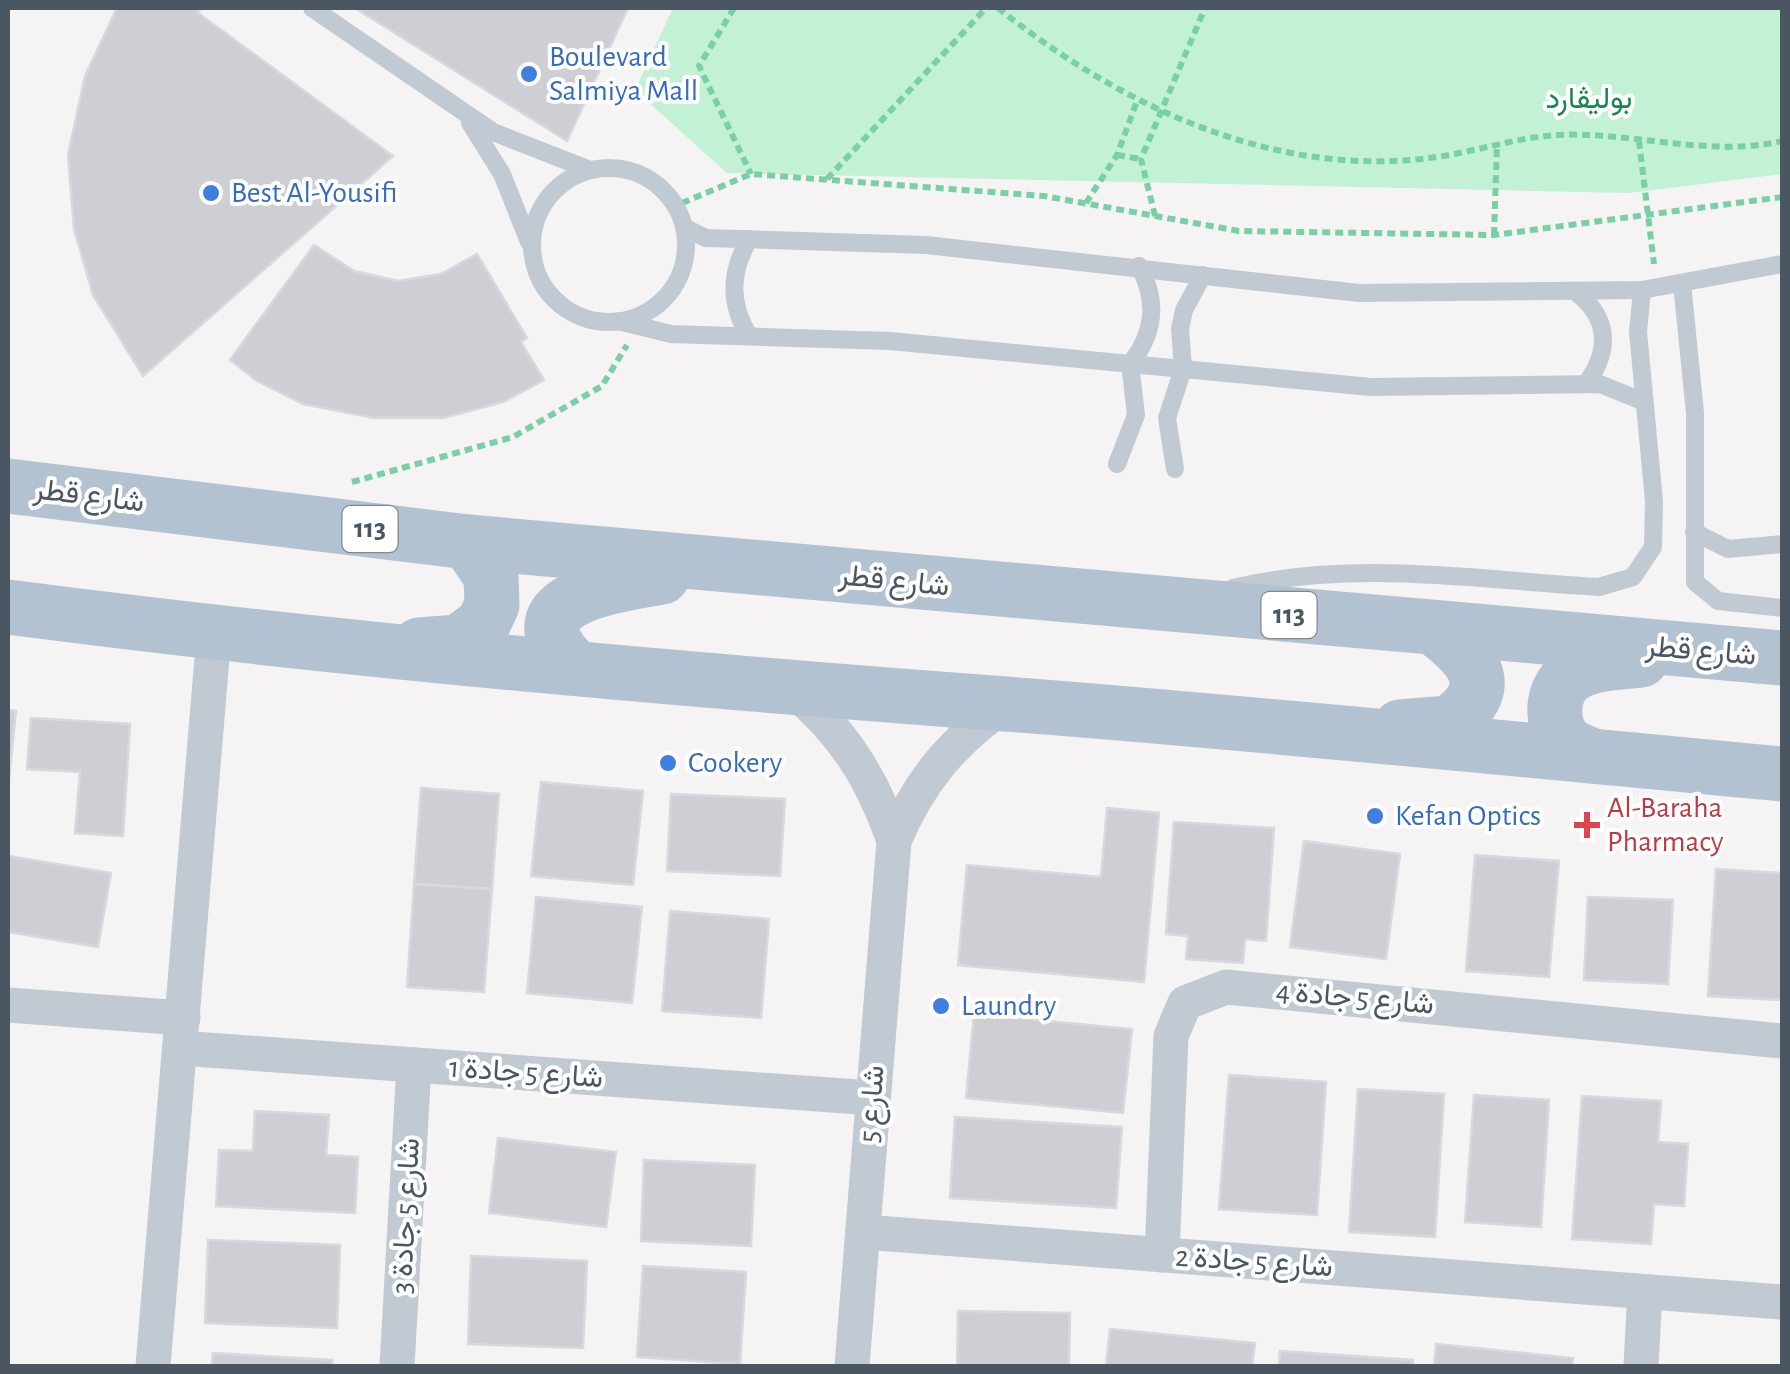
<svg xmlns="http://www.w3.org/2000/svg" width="1790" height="1374" viewBox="0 0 1790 1374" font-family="'Alegreya Sans',Vazirmatn,sans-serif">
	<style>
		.green { fill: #c3f1d5 }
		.building { fill: #cdcfd5; stroke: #d7d9de; stroke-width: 2.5 }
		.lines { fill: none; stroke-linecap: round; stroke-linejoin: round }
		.path { stroke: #7ad0a6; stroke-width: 6; stroke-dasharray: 8 5; stroke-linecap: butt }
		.lane { stroke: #c1cad2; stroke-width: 18 }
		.street { stroke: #c1cad2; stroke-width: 35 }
		.primary { stroke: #b3c2d1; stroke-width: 55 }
		.shop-dot { fill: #3f7fe0; stroke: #fff; stroke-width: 4 }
		.health-dot { fill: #e0444e; stroke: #fff; stroke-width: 4 }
		.labels { text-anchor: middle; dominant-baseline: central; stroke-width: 8; stroke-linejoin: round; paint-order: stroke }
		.shield { fill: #fff; stroke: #808990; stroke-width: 2.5 }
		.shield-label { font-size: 28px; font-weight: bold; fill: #4a5661 }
		.shop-label { font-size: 30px; fill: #366cbe; stroke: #fff; text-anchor: start }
		.park-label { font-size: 30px; fill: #17864f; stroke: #fff }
		.street-label { font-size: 30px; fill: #4a5661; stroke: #fff }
		.health-label { font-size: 30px; fill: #be3a42; stroke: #fff; text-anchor: start }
	</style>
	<rect width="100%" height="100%" fill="#f5f3f3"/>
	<path class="green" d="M673,8H1782V174L1629,193L727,173L635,90Z"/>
	<g class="building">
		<path d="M117,8H201L198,13L393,156L143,376L93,295L74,229L68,155L85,76Z"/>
		<path d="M355,8H628L567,141Z"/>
		<path d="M314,245L354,271L398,281L441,274L477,254L527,338L521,342L544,380L503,402L443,418H374L303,404L257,381L230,360Z"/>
		<path d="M8,710L16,711L8,789Z"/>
		<path d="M31,718L130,724L123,836L75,833L80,772L27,769Z"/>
		<path d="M541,782L643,791L633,885L531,876Z"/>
		<path d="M421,788L499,794L492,889L414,884Z"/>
		<path d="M671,794L785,799L780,876L667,871Z"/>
		<path d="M1107,808L1159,813L1144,982L958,965L967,865L1101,877Z"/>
		<path d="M1174,822L1274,828L1266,941L1245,939L1243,963L1186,959L1188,936L1166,934Z"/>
		<path d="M1304,841L1400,854L1386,959L1290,947Z"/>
		<path d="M1475,855L1559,861L1549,977L1466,971Z"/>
		<path d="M8,856L111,873L98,947L8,932Z"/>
		<path d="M1716,869L1782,873V1000L1708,996Z"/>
		<path d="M414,884L492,889L484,992L407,987Z"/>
		<path d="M536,897L642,907L632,1003L527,993Z"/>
		<path d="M1588,897L1673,900L1668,984L1584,980Z"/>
		<path d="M670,911L769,919L761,1018L662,1011Z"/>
		<path d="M974,1014L1132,1029L1123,1113L966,1098Z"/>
		<path d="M1229,1075L1326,1082L1317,1215L1219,1209Z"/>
		<path d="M1358,1089L1444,1094L1435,1237L1349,1232Z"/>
		<path d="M1474,1095L1549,1100L1541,1227L1465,1222Z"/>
		<path d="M1582,1096L1661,1101L1658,1142L1688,1144L1684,1206L1654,1204L1651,1244L1572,1239Z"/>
		<path d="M255,1111L329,1115L326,1155L358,1157L355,1213L216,1206L219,1150L253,1151Z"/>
		<path d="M955,1117L1122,1127L1116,1208L950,1198Z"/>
		<path d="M498,1138L616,1152L606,1227L489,1213Z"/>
		<path d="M644,1160L755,1165L751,1246L641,1241Z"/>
		<path d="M208,1240L340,1245L337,1328L205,1323Z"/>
		<path d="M471,1256L587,1261L583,1348L468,1344Z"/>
		<path d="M643,1266L746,1272L740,1364L637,1357Z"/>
		<path d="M958,1311L1070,1313L1069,1366H957Z"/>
		<path d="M1110,1329L1255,1343L1252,1366H1106Z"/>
		<path d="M1436,1344L1573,1358L1572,1366H1434Z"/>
		<path d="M1280,1351L1413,1360V1366H1279Z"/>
		<path d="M213,1353L332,1360V1366H212Z"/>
	</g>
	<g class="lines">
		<g class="path">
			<path d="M734,8L699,66L751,174"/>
			<path d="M998,8C1118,104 1271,178 1429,158C1472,153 1513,138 1556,135C1630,131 1709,158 1782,141"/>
			<path d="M1639,141L1654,264"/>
			<path d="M1117,155L1141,159"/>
			<path d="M827,179L986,8"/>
			<path d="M682,203L751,174L1044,196L1239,231L1494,235L1782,197"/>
			<path d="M1086,203L1117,155L1137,101"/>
			<path d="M1155,216L1141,159L1205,8"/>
			<path d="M1494,235L1497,143"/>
			<path d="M352,482L513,437L602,386L627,345"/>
		</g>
		<g class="lane">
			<path d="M312,8L493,132L590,170"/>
			<path d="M470,123L502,174L529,242"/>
			<circle cx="609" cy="245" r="77"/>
			<path d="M685,228L706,238L926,245L1359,293L1642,290L1782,264"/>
			<path d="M1682,283L1695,413V582L1718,601L1782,608"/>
			<path d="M1577,293C1610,319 1610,351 1586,384"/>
			<path d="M622,322L671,334L890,341L1371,387L1600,384L1642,401"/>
			<path d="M749,336C729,303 730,273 749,239"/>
			<path d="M1117,464L1136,415L1130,364C1155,333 1158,301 1139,266"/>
			<path d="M1175,469L1167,418L1183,369L1180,329L1184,310L1203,275"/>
			<path d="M1694,532L1728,549L1782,544"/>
			<path d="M1233,588C1353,559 1478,580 1599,587L1633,577L1653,547L1654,501L1638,332L1642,290"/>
		</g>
		<g class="street">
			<path d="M793,690C844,733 872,778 894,841"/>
			<path d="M8,1005L183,1018"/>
			<path d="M180,1048L872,1098"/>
			<path d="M863,1232L1782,1302"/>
			<path d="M1162,1255L1171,1036L1185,1003L1226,987L1782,1041"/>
			<path d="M153,1366L214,634"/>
			<path d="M397,1366L414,1065"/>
			<path d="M852,1366L894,841C919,781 952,742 1006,704"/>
			<path d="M1641,1366L1645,1292"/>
		</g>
		<g class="primary">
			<path d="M8,486L468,542L1782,658"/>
			<path d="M8,607C339,650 673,679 1006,704C1265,724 1524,750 1782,774"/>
			<path d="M419,645L459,642L483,624L492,605L491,576L468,542"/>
			<path d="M574,666C504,599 617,585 662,577"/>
			<path d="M1400,727L1449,723C1501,686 1472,657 1434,628"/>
			<path d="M1593,756C1585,752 1571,748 1565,741C1550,723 1551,690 1571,676C1590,662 1619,663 1641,660"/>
		</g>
	</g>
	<g class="shop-dot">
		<circle cx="529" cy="74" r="10"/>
		<circle cx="211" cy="193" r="10"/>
		<circle cx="668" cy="763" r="10"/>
		<circle cx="1375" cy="816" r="10"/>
		<circle cx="941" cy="1006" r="10"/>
	</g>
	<path class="health-dot" d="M1582 810h10v10h10v10h-10v10h-10v-10h-10v-10h10z"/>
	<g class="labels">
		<g class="shield">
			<rect x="342.5" y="506" width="55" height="46" rx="8"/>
			<rect x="1261.5" y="592" width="55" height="46" rx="8"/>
		</g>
		<g class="shield-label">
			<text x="370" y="529">113</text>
			<text x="1289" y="615">113</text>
		</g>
		<g class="shop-label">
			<text x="549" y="57">Boulevard<tspan x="549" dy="34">Salmiya Mall</tspan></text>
			<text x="231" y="193">Best Al-Yousifi</text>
			<text x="688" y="763">Cookery</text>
			<text x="1395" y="816">Kefan Optics</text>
			<text x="961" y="1006">Laundry</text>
		</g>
		<g class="park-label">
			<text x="1589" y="99">بوليڤارد</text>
		</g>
		<g class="street-label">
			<text transform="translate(89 496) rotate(7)">شارع قطر</text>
			<text transform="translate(894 581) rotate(6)">شارع قطر</text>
			<text transform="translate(1701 651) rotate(5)">شارع قطر</text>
			<text transform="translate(1355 998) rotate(5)">شارع 5 جادة 4</text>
			<text transform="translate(526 1073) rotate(4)">شارع 5 جادة 1</text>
			<text transform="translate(872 1104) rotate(-86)">شارع 5</text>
			<text transform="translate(406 1216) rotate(-87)">شارع 5 جادة 3</text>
			<text transform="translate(1254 1262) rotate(4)">شارع 5 جادة 2</text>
		</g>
		<g class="health-label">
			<text x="1607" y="808">Al-Baraha<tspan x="1607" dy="34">Pharmacy</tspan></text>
		</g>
	</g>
	<rect width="1790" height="1374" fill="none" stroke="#4a5661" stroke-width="20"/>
</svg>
